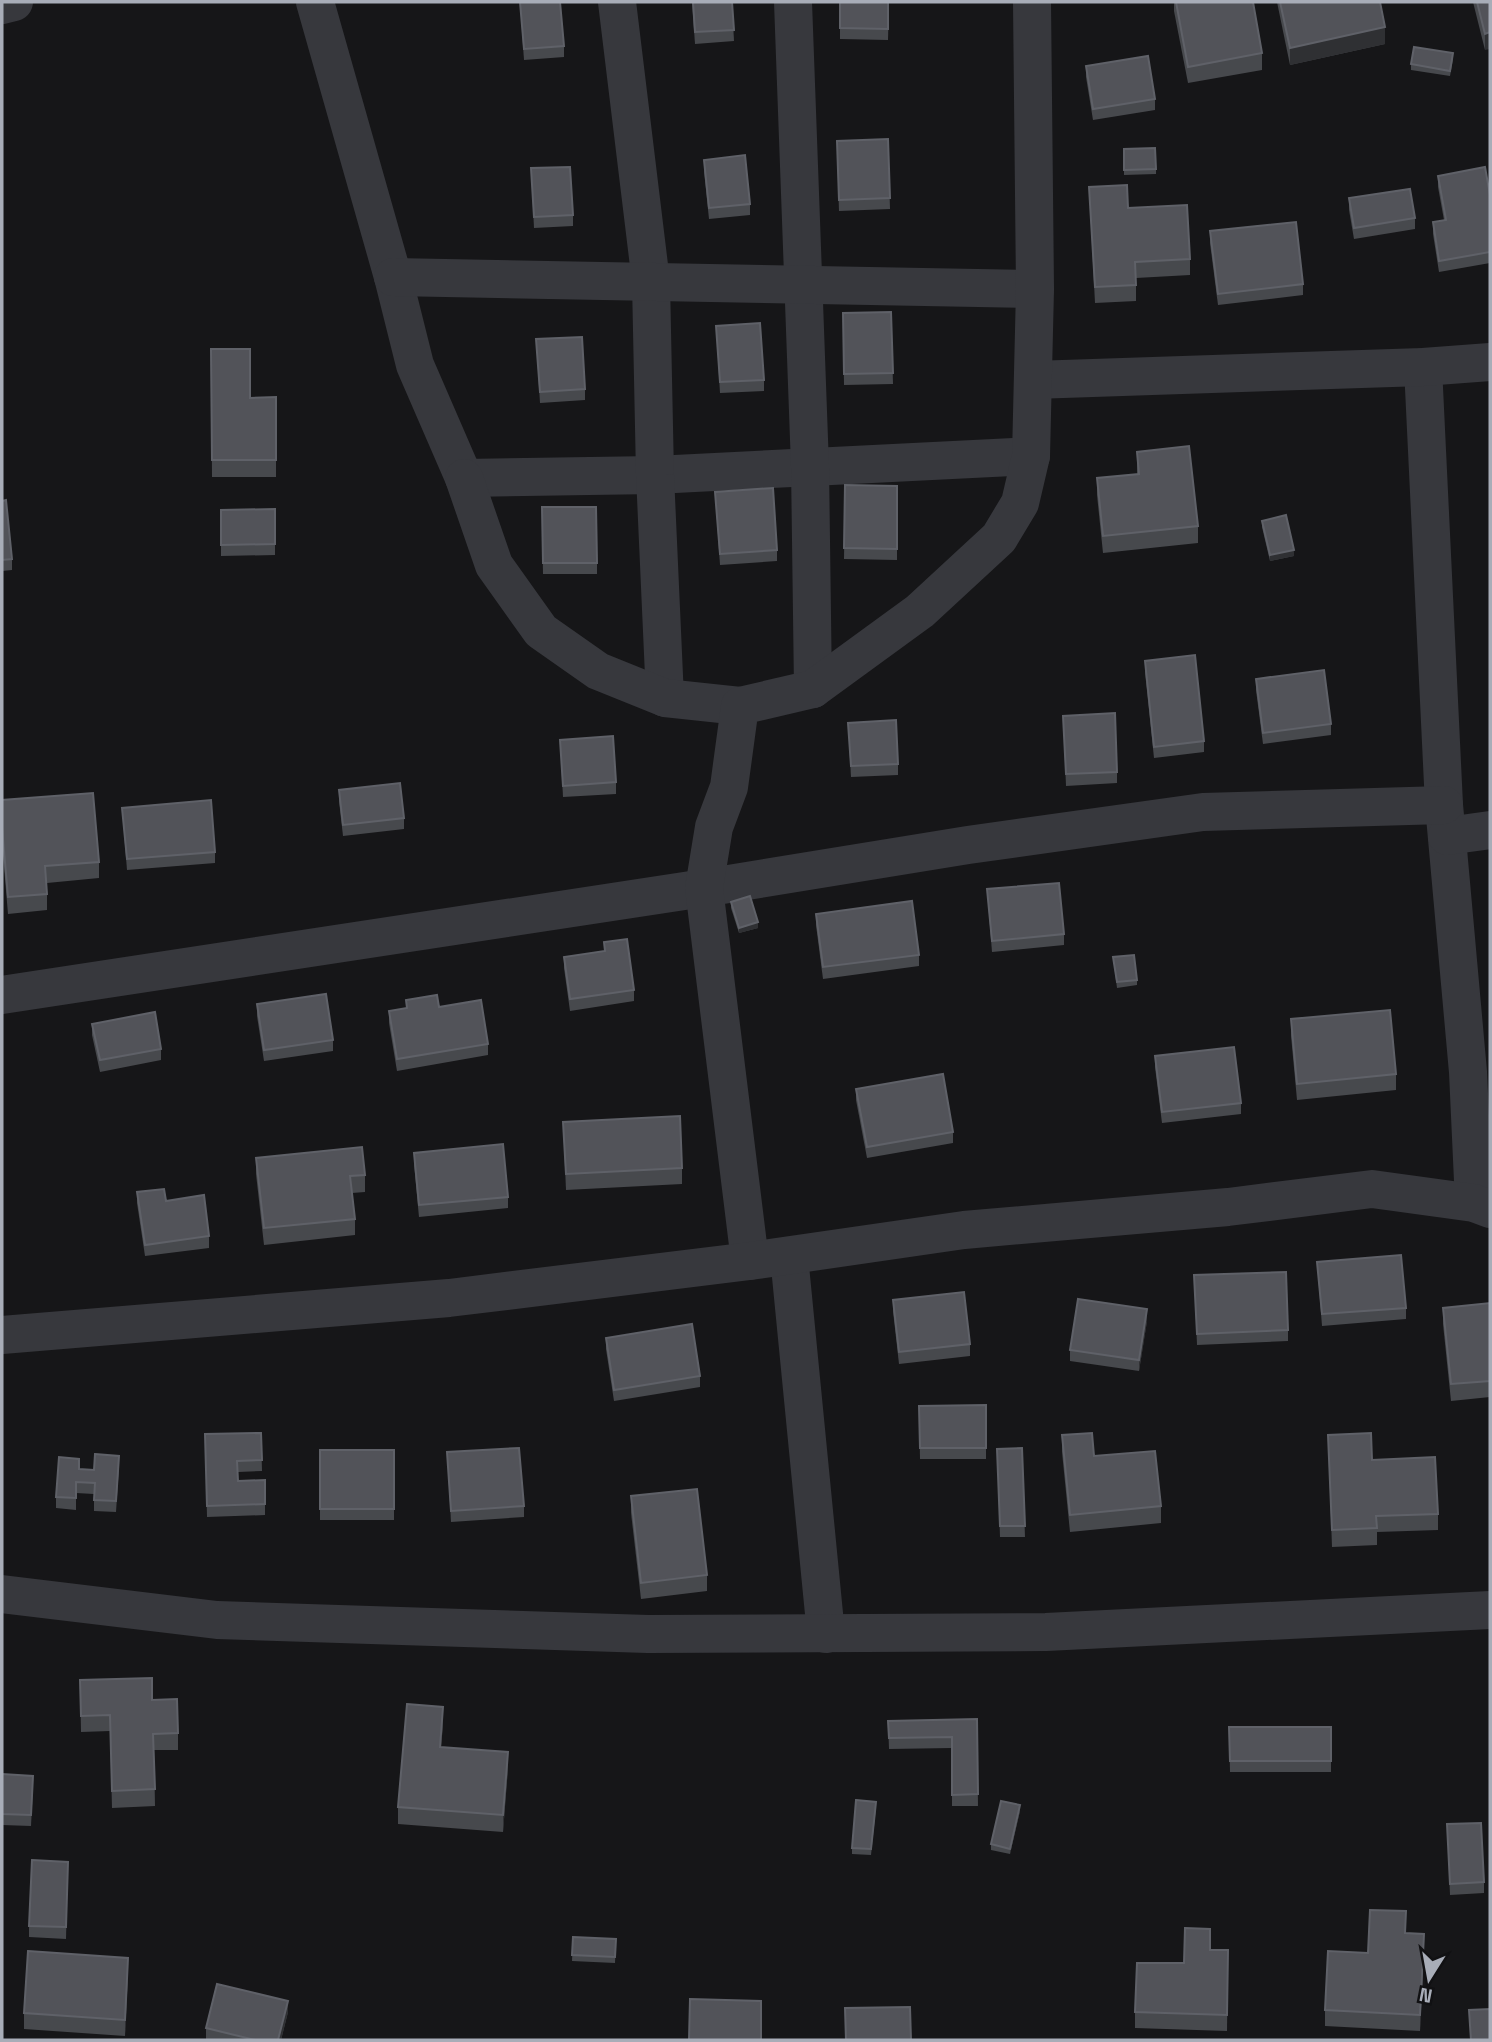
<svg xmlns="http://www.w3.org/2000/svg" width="1492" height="2042" viewBox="0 0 1492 2042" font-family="'Space Grotesk',sans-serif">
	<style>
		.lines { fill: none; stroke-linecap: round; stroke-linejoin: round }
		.minor { stroke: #37383d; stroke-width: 38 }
		.wall { fill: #47494d }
		.shaded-wall { fill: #2f3033 }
		.building { fill: #525359; stroke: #5f6168; stroke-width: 2 }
	</style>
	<rect width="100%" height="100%" fill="#161618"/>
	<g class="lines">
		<g class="minor">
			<path d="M315,2L393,277L415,365L464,478L655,475L1031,456"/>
			<path d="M617,2L651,282L655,475L665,698"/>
			<path d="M793,2L810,466L813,689"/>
			<path d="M2,5L14,2"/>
			<path d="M393,277L1035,289"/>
			<path d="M1423,367L1444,805L1468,1072L1474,1203"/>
			<path d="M1033,380L1423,367L1490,362"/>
			<path d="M464,478L494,565L541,631L598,671L665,698L740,706"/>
			<path d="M1447,836L1490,830"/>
			<path d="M2,995L704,888L968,845L1203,812L1444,805"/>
			<path d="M789,1256L826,1634"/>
			<path d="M750,1261L704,888L714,827L729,787L740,706L813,689L920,611L999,538L1020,503L1031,456L1035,289L1032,2"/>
			<path d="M2,1335L449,1298L750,1261L964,1230L1228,1207L1372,1189L1474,1203L1490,1209"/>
			<path d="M2,1594L217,1620L648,1634L1046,1632L1490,1610"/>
		</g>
	</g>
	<g class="wall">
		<path d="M520,2L564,46V57L524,60Z"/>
		<path d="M692,2H732L734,41L695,44Z"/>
		<path d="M840,2H889L888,40L840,39Z"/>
		<path d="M1174,2H1253L1262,53V70L1188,83L1174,11Z"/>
		<path d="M1277,2H1380L1385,44L1290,65Z"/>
		<path d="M1473,2H1490L1485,50Z"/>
		<path d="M1453,59L1450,76L1411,70V64Z"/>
		<path d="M1086,66L1155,99V110L1093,120L1086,77Z"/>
		<path d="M888,139L890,209L839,211L837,152Z"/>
		<path d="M1124,149L1156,169V174L1124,175Z"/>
		<path d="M704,160L750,204V215L709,219L704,171Z"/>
		<path d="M531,168L573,215V226L534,228Z"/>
		<path d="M1438,176L1490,195V263L1439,272L1433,234V222L1444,220L1438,187Z"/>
		<path d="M1089,187L1128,208L1190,259V275L1136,278V301L1095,303Z"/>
		<path d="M1349,198L1415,218V229L1354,239L1349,210Z"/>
		<path d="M1210,231L1303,284V295L1218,305L1210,243Z"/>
		<path d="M891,312L893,384L844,385L843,313Z"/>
		<path d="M716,326L764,380V391L720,393Z"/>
		<path d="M536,339L585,389V400L540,403Z"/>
		<path d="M211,349L250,398L276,397V477H212Z"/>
		<path d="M1137,452L1198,526V543L1103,553L1097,495V478L1137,474Z"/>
		<path d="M845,485L897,486V560L844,559Z"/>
		<path d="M715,492L777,550V561L720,565Z"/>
		<path d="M2,501L12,559V570L2,571Z"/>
		<path d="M542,507L597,563V574H543Z"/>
		<path d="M275,509V555L221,556V510Z"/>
		<path d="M1262,521L1294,556L1270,561L1262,527Z"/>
		<path d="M1145,661L1204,741V752L1154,758L1145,672Z"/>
		<path d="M1256,679L1331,724V735L1263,744L1256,690Z"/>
		<path d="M1063,716L1117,772V783L1066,786Z"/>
		<path d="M848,723L898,764V775L851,777Z"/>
		<path d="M560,740L616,782V794L563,797Z"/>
		<path d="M339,790L404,818V829L343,836L339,801Z"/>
		<path d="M2,800L99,862V878L47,883V910L8,914L2,843Z"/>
		<path d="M122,808L215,852V863L127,870Z"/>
		<path d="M987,889L1064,934V945L992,952Z"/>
		<path d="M731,902L758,928L739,933L731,908Z"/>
		<path d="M816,914L919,955V966L823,979L816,925Z"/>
		<path d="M604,942L634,990V1001L570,1011L564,968V957L604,951Z"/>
		<path d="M1113,957L1137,980V985L1117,988Z"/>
		<path d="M406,1000L439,1007L488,1044V1055L397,1071L389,1023V1011L406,1009Z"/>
		<path d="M257,1004L333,1040V1051L264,1061L257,1016Z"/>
		<path d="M1291,1019L1396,1074V1090L1297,1100L1291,1036Z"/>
		<path d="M92,1024L161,1049V1060L100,1072L92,1035Z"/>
		<path d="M1155,1056L1241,1103V1114L1162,1123L1155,1067Z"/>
		<path d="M856,1089L953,1132V1143L867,1158L856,1100Z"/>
		<path d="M563,1122L682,1168V1184L566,1190Z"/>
		<path d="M414,1153L508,1197V1208L419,1217L414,1164Z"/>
		<path d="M256,1158L365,1175V1192L352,1193L355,1219V1235L264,1245L256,1174Z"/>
		<path d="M137,1192L166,1201L209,1236V1248L145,1256L137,1203Z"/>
		<path d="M1317,1262L1406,1308V1319L1322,1326Z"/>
		<path d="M1194,1275L1288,1330V1341L1197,1345Z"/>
		<path d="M893,1300L970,1344V1356L899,1364L893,1311Z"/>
		<path d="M1490,1303V1397L1451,1401L1443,1324V1308Z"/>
		<path d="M1147,1321L1139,1371L1070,1361V1350Z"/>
		<path d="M606,1338L700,1376V1387L614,1401L606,1349Z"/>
		<path d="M986,1405V1459H920L919,1406Z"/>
		<path d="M261,1433L262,1471L238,1472V1481L265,1480V1515L207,1517L205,1434Z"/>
		<path d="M1062,1435L1094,1456L1161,1506V1523L1070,1532L1062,1452Z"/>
		<path d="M1328,1435L1438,1514V1530L1377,1532V1545L1332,1547Z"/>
		<path d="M1022,1448L1025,1537H1000L997,1449Z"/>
		<rect x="320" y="1450" width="74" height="70"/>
		<path d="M447,1452L524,1506V1517L451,1522Z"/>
		<path d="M119,1467L116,1512L94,1511V1494L76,1493V1510L56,1508V1497L79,1469L94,1470Z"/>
		<path d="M631,1496L707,1575V1591L641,1599L631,1513Z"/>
		<path d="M80,1680L152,1700L178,1733V1750H154L155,1806L112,1808L110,1731L81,1732Z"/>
		<path d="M977,1719L978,1806H952V1748L889,1749L888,1721Z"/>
		<path d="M443,1724L441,1747L508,1768L503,1832L398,1824V1807Z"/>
		<path d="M1229,1727H1331V1772H1230Z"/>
		<path d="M2,1774L33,1787L31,1826L2,1825Z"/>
		<path d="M876,1808L871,1855L852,1854V1848Z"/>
		<path d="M1020,1811L1010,1854L991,1850V1844Z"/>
		<path d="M1447,1824L1484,1882V1893L1450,1895Z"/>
		<path d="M68,1862L66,1939L29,1937V1926Z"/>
		<path d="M1406,1933L1424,1950L1420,2031L1325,2026V2010L1368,1953Z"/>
		<path d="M573,1937L616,1939L615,1963L572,1961Z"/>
		<path d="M1210,1950H1228L1227,2031L1135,2028V2012L1184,1963Z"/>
		<path d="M128,1974L125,2036L24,2029V2013Z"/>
		<path d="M288,2012L281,2040L206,2039V2028Z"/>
	</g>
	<g class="shaded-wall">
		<path d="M1385,27V44L1290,65V48Z"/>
		<path d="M1490,32V49L1485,50V34Z"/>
		<path d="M1294,550V556L1270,561V555Z"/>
		<path d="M758,922V928L739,933V928Z"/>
		<path d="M1147,1309V1321L1139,1371V1360Z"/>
		<path d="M443,1707V1724L440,1763V1747Z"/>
		<path d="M508,1752V1768L503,1832V1815Z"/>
		<path d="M1020,1805V1811L1010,1854V1849Z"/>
		<path d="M1424,1934V1950L1420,2031V2015Z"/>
		<path d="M128,1958V1974L125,2036V2020Z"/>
		<path d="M288,2001V2012L281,2040H278Z"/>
	</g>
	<g class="building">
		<path d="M520,2H560L564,46L524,49Z"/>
		<path d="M693,2H732L734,30L695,32Z"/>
		<path d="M840,2H888V29L840,28Z"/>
		<path d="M1176,2H1253L1262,53L1188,67Z"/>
		<path d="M1280,2H1380L1385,27L1290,48Z"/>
		<path d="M1477,2H1490V32L1485,34Z"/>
		<path d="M1414,47L1453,53L1450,71L1411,64Z"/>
		<path d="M1148,56L1155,99L1093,109L1086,66Z"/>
		<path d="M888,139L890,198L839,200L837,141Z"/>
		<path d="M1155,148L1156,169L1124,170V149Z"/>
		<path d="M745,155L750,204L709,208L704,160Z"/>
		<path d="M570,167L573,215L534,217L531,168Z"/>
		<path d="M1485,167L1490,195V252L1439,261L1433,222L1446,220L1438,176Z"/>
		<path d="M1127,185L1128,208L1187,205L1190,259L1135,262L1136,285L1095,287L1089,187Z"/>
		<path d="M1410,189L1415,218L1354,228L1349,198Z"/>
		<path d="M1296,222L1303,284L1218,294L1210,231Z"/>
		<path d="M891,312L893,373L844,374L843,313Z"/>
		<path d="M760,323L764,380L720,382L716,326Z"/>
		<path d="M582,337L585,389L540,392L536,339Z"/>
		<path d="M211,349H250V398L276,397V460H212Z"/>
		<path d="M1189,446L1198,526L1103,536L1097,478L1139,474L1137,452Z"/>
		<path d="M845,485L897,486V549L844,548Z"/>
		<path d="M773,488L777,550L720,554L715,492Z"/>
		<path d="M6,500L12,559L2,560V501Z"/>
		<path d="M542,507H596L597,563H543Z"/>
		<path d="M275,509V544L221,545V510Z"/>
		<path d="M1286,515L1294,550L1270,555L1262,521Z"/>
		<path d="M1195,655L1204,741L1154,747L1145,661Z"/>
		<path d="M1324,670L1331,724L1263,733L1256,679Z"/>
		<path d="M1115,713L1117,772L1066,774L1063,716Z"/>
		<path d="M896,720L898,764L851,766L848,723Z"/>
		<path d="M613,736L616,782L563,786L560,740Z"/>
		<path d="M400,783L404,818L343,825L339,790Z"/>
		<path d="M93,793L99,862L45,866L47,894L8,897L2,827V800Z"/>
		<path d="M211,800L215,852L127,859L122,808Z"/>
		<path d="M1059,883L1064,934L992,941L987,889Z"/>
		<path d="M750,896L758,922L739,928L731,902Z"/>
		<path d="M912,901L919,955L823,967L816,914Z"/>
		<path d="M627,939L634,990L570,999L564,957L605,951L604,942Z"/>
		<path d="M1134,955L1137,980L1117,982L1113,957Z"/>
		<path d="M326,994L333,1040L264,1050L257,1004Z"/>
		<path d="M437,995L439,1007L481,1000L488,1044L397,1059L389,1011L407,1008L406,1000Z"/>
		<path d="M1390,1010L1396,1074L1297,1084L1291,1019Z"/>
		<path d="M155,1012L161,1049L100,1060L92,1024Z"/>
		<path d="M1234,1047L1241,1103L1162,1112L1155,1056Z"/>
		<path d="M943,1074L953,1132L867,1147L856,1089Z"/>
		<path d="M680,1116L682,1168L566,1174L563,1122Z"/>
		<path d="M503,1144L508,1197L419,1205L414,1153Z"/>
		<path d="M362,1147L365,1175L350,1176L355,1219L264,1228L256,1158Z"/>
		<path d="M164,1189L166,1201L204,1195L209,1236L145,1245L137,1192Z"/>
		<path d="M1401,1255L1406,1308L1322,1314L1317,1262Z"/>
		<path d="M1286,1272L1288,1330L1197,1334L1194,1275Z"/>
		<path d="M964,1292L970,1344L899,1352L893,1300Z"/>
		<path d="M1078,1299L1147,1309L1139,1360L1070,1350Z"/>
		<path d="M1490,1303V1381L1451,1384L1443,1308Z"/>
		<path d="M692,1324L700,1376L614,1390L606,1338Z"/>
		<path d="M986,1405V1448H920L919,1406Z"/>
		<path d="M261,1433L262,1460L237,1461L238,1481L265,1480V1504L207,1506L205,1434Z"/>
		<path d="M1092,1433L1094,1456L1155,1451L1161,1506L1070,1515L1062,1435Z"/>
		<path d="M1371,1433L1372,1460L1435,1457L1438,1514L1376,1516L1377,1528L1332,1530L1328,1435Z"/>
		<path d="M519,1448L524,1506L451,1511L447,1452Z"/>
		<path d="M1022,1448L1025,1526H1000L997,1449Z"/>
		<rect x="320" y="1450" width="74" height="59"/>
		<path d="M95,1454L119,1456L116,1501L94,1500L95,1483L76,1482V1498L56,1497L59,1457L79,1459V1469L94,1470Z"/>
		<path d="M697,1489L707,1575L641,1583L631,1496Z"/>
		<path d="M152,1678V1700L177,1699L178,1733L153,1734L155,1789L112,1791L110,1715L81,1716L80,1680Z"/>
		<path d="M407,1704L443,1707L440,1747L508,1752L503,1815L398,1807Z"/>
		<path d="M977,1719L978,1794L952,1795V1737L889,1738L888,1721Z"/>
		<path d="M1229,1727H1331V1761H1230Z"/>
		<path d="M2,1774L33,1776L31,1815L2,1814Z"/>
		<path d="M856,1800L876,1802L871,1849L852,1848Z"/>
		<path d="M1001,1801L1020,1805L1010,1849L991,1844Z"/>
		<path d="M1481,1823L1484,1882L1450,1884L1447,1824Z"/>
		<path d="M32,1860L68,1862L66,1927L29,1926Z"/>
		<path d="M1370,1910L1406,1911L1405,1933L1424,1934L1420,2015L1325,2010L1328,1951L1368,1953Z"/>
		<path d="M1185,1928L1210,1929V1950H1228L1227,2015L1135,2012L1137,1963H1184Z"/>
		<path d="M573,1937L616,1939L615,1957L572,1955Z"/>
		<path d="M28,1951L128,1958L125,2020L24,2013Z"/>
		<path d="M217,1984L288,2001L278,2040H255L206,2028Z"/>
		<path d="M690,1999L761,2001V2040H689Z"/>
		<path d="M910,2007L911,2040H846L845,2008Z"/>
		<path d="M1490,2009V2040H1471L1469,2010Z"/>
	</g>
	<rect width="1492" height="2042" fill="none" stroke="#a8adb8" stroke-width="7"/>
	<g transform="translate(1429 1979) rotate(191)" stroke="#111113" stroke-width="5" paint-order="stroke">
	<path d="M0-5L12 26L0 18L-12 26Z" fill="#a8adb8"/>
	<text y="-10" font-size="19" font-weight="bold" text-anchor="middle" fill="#a8adb8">N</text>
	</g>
</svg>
